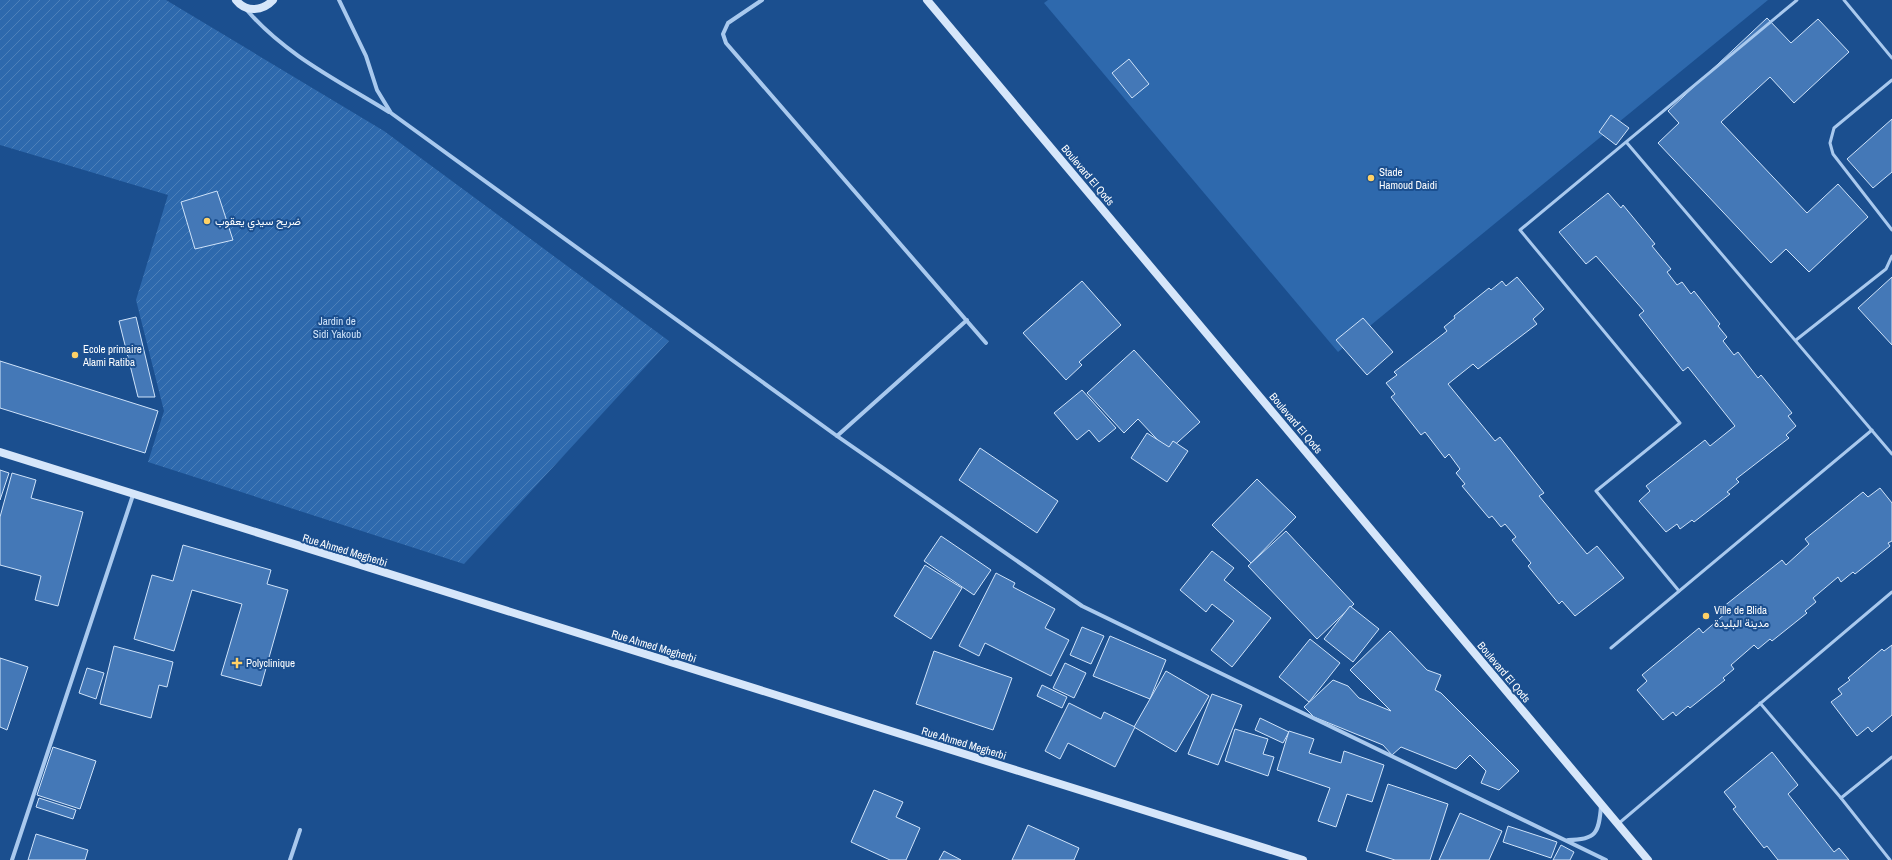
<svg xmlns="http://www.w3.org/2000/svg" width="1892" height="860" viewBox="0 0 1892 860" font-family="'Archivo Narrow',Vazirmatn,sans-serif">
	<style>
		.garden { fill: url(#garden-furrows) }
		.pitch { fill: #2e69ad }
		.building { fill: #4478b7; stroke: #cfe3fa }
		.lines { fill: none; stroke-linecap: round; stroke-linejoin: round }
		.service { stroke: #a9c9ee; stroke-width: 3 }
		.minor { stroke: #a9c9ee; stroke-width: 4 }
		.secondary { stroke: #d6e6fa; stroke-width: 8 }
		.poi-dot { fill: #ffd166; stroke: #1b4f8f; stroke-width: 1.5 }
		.labels { text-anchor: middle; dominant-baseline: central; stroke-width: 4; stroke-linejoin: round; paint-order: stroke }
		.poi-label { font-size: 11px; fill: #fff; stroke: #1b4f8f; text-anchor: start }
		.street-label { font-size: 11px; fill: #fff; stroke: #1b4f8f }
		.park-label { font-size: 11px; fill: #cfe3fa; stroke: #1b4f8f }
	</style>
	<defs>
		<pattern id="garden-furrows" width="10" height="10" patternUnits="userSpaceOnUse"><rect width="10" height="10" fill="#2e69ad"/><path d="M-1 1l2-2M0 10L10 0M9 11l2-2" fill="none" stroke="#4d80b9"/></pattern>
	</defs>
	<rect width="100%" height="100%" fill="#1b4f8f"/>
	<path class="garden" d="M0,0H166L384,131L669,341L464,564L148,462L164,411L136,300L168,195L0,145Z"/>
	<path class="pitch" d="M1048,0H1768L1338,352L1044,3Z"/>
	<g class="building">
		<path d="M1767,18L1791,43L1818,19L1849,52L1794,103L1770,77L1721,122L1807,213L1838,184L1868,217L1809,272L1786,249L1771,263L1658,143L1679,123L1668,111Z"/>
		<path d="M1129,59L1149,84L1132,98L1112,73Z"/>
		<path d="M1611,115L1629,128L1616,145L1599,132Z"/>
		<path d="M1892,119V172L1873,188L1847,159Z"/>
		<path d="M217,191L233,240L195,249L181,202Z"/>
		<path d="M1608,193L1621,208L1623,205L1655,244L1652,246L1671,269L1667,272L1677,285L1682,282L1691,294L1694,291L1720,324L1718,326L1727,337L1723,341L1734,355L1738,352L1758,378L1761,375L1792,413L1788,416L1796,426L1786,435L1789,438L1736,479L1739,482L1727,492L1730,494L1694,522L1692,520L1680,529L1677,524L1666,532L1639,501L1650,491L1646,486L1705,440L1710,446L1735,426L1688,367L1683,371L1639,315L1644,311L1596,256L1586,264L1559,232Z"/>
		<path d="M1517,277L1544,309L1533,319L1537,324L1478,369L1473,364L1448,384L1495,441L1500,437L1544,493L1539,496L1587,554L1597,546L1624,578L1575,616L1562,601L1559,604L1528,566L1531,563L1512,540L1516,537L1505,524L1501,527L1492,516L1489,518L1462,486L1465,484L1456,473L1460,469L1449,454L1445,458L1425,432L1421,435L1391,397L1395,394L1386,383L1397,375L1394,372L1447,331L1444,327L1455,318L1454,316L1489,288L1491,290L1502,281L1506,286Z"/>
		<path d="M1892,277V345L1858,308Z"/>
		<path d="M1082,281L1121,325L1079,362L1082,365L1066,380L1023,333Z"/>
		<path d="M136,317L155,397H138L119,321Z"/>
		<path d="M1363,318L1393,352L1367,375L1336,340Z"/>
		<path d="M1134,350L1200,422L1168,451L1138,419L1124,433L1087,393Z"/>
		<path d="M0,361L158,411L145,453L0,408Z"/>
		<path d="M1082,390L1116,428L1099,442L1089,430L1077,440L1054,413Z"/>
		<path d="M1147,433L1169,447L1173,441L1188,451L1167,482L1131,458Z"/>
		<path d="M980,448L1058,501L1037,533L959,480Z"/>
		<path d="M0,470L9,473L0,500Z"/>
		<path d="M12,473L36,480L31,498L83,512L58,606L35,600L41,576L0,565V517Z"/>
		<path d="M1257,479L1296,517L1251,563L1212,525Z"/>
		<path d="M1880,488L1892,503V541L1888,543L1890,546L1855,574L1853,572L1841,582L1838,577L1813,598L1816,602L1805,611L1807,613L1772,641L1770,639L1758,649L1754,645L1731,665L1734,669L1723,678L1725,680L1690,708L1688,706L1676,716L1673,712L1663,720L1637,690L1647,681L1642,675L1699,628L1703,633L1727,612L1723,607L1782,560L1786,565L1809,544L1805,539L1863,492L1868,497Z"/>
		<path d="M1286,531L1354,604L1317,639L1248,566Z"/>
		<path d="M941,536L991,570L974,595L924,561Z"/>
		<path d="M183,545L271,570L267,584L288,590L261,686L221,675L242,604L192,590L174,651L134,639L152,575L173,581Z"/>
		<path d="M1212,551L1234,568L1224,580L1271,618L1232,667L1211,650L1234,621L1212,604L1206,612L1180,590Z"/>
		<path d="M925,565L962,588L931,639L894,616Z"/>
		<path d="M996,573L1015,583L1013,587L1055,609L1045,628L1069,640L1051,676L985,643L979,656L959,646Z"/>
		<path d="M1350,606L1379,629L1353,662L1324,639Z"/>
		<path d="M1082,627L1104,636L1091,664L1070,655Z"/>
		<path d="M1390,631L1427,670L1441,675L1435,690L1441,693L1519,771L1499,790L1481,783L1486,771L1470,755L1456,769L1401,747L1392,755L1383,745L1314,717L1304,707L1333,680L1348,686L1359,698L1391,711L1350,670Z"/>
		<path d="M1110,636L1166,660L1150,699L1093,676Z"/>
		<path d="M1310,639L1340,663L1309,702L1279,677Z"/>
		<path d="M1892,645V715L1872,732L1868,727L1857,736L1831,702L1842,694L1838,689L1850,680L1848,678L1882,649L1884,651Z"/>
		<path d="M114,646L173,662L167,687L159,685L151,718L100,704Z"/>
		<path d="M934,651L1012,678L993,730L916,704Z"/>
		<path d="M0,658L28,667L7,730L0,727Z"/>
		<path d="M1065,663L1086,673L1074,698L1053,688Z"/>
		<path d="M87,668L104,673L96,699L79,693Z"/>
		<path d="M1166,671L1209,696L1176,752L1134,727Z"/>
		<path d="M1042,685L1067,697L1062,708L1037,696Z"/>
		<path d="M1212,694L1242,705L1218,765L1188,754Z"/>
		<path d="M1069,703L1101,719L1104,712L1135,727L1115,767L1068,743L1060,759L1045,751Z"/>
		<path d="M1260,718L1289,732L1283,743L1255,730Z"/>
		<path d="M1235,729L1268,739L1263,754L1274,757L1268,776L1225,761Z"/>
		<path d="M1289,731L1314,739L1309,753L1341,763L1344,751L1384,765L1372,802L1347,794L1336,827L1318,821L1330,788L1277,770Z"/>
		<path d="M53,747L96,761L80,809L37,795Z"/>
		<path d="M1772,752L1798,785L1788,794L1834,852L1839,848L1849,860H1778L1767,846L1764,848L1733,809L1736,807L1724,792Z"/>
		<path d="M1388,784L1448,804L1430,860H1395L1366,851Z"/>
		<path d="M874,790L903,802L896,817L920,828L906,860H890L851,842Z"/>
		<path d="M39,798L76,810L73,819L36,807Z"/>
		<path d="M1460,813L1502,831L1489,860H1439Z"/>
		<path d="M1028,825L1079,848L1074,860H1012Z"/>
		<path d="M1508,826L1557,842L1551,858L1503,842Z"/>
		<path d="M36,834L88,850L85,860H28Z"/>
		<path d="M1561,845L1574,852L1570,860H1553Z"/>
		<path d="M944,851L961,860H939Z"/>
	</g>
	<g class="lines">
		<g class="service">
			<path d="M1844,0L1892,58"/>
			<path d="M1892,80L1834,128L1830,143L1833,154L1892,230"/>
			<path d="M1627,143L1892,454"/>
			<path d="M1796,340L1886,269L1892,256"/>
			<path d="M1679,591L1596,491L1680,423L1520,230L1797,0"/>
			<path d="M1611,648L1872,430"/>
			<path d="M1760,703L1841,798L1892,757"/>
			<path d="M1841,798L1890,860"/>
			<path d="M1618,824L1892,592"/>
		</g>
		<g class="minor">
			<path d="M339,0L366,56L377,90L391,113L837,436L1082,606L1606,860"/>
			<path d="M762,0L728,23L723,34L726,43L986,343"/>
			<path d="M246,9C285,55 339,81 389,112"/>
			<path d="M837,436L967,320"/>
			<path d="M1568,840C1596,840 1599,833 1601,806"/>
			<path d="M12,860L133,495"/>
			<path d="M290,860L300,830"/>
		</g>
		<g class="secondary">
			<path d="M236,0C246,13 263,11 273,0"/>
			<path d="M927,0L1648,860"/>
			<path d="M0,452L1303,860"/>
		</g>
	</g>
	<g class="poi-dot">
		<circle cx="1371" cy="178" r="4"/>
		<circle cx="207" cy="221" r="4"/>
		<circle cx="75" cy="355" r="4"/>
		<circle cx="1706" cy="616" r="4"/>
		<path d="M235 657h4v4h4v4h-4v4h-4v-4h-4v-4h4z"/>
	</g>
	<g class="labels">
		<g class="poi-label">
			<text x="1379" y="172">Stade<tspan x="1379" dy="13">Hamoud Daidi</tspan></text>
			<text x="215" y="221">ضريح سيدي يعقوب</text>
			<text x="83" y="349">Ecole primaire<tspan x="83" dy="13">Alami Ratiba</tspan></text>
			<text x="1714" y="610">Ville de Blida<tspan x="1714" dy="13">مدينة البليدة</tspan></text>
			<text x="246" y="663">Polyclinique</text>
		</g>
		<g class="street-label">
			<text transform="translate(1088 175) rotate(50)">Boulevard El Qods</text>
			<text transform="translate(1296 423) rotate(50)">Boulevard El Qods</text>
			<text transform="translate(345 550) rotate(17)">Rue Ahmed Megherbi</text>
			<text transform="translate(654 646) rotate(17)">Rue Ahmed Megherbi</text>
			<text transform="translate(1504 672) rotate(50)">Boulevard El Qods</text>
			<text transform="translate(964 743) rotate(17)">Rue Ahmed Megherbi</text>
		</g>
		<g class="park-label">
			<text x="337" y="321">Jardin de<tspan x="337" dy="13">Sidi Yakoub</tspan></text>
		</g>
	</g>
</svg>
